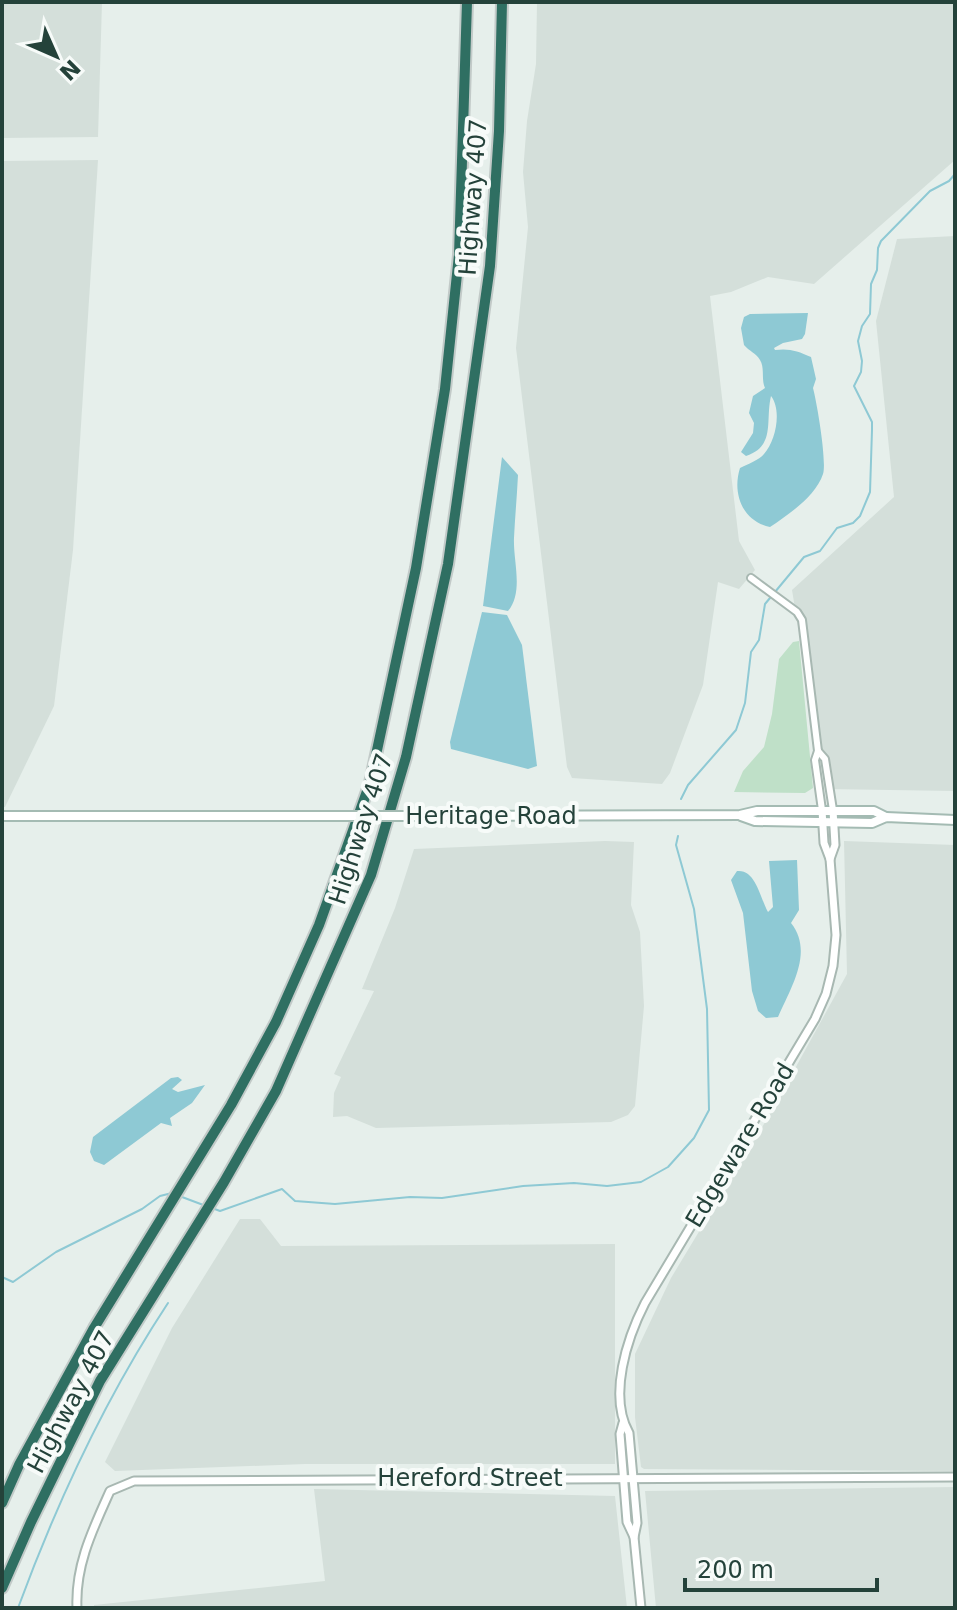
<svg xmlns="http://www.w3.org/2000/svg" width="957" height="1610" viewBox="0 0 957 1610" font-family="'DejaVu Sans',sans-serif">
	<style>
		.built { fill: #d4dfda }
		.green { fill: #bfe0c8 }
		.water { fill: #8ec9d4 }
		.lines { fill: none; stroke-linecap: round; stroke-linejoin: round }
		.stream { stroke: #8ec9d4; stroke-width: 2 }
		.minor-casing { stroke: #a8b8b2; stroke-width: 10 }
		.tertiary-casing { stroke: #a8b8b2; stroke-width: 11 }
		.secondary-casing { stroke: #a4bbb3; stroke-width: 12 }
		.motorway-casing { stroke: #c2cac8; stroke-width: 14 }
		.minor { stroke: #fff; stroke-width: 6 }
		.tertiary { stroke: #fff; stroke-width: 7 }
		.secondary { stroke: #fff; stroke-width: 8 }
		.motorway { stroke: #2f6f62; stroke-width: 10 }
		.secondary-bridge-casing { stroke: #a4bbb3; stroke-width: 12; stroke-linecap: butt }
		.secondary-bridge { stroke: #fff; stroke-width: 8 }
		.labels { text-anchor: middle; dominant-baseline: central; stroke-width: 8; stroke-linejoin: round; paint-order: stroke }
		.street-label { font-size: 24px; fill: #24423a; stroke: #f7fbf9 }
	</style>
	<rect width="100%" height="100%" fill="#e6efeb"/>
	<g class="built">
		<path d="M2,2H102L98,137L2,138Z"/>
		<path d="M537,2H955V160L814,284L768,277L731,292L710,296L739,541L755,570L739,589L718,582L703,685L670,773L662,784L572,778L567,767L516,348L528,227L523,172L527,121L536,64Z"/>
		<path d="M98,160L73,550L54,706L5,807H2V161Z"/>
		<path d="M955,236V791L825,789L792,590L894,497L876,321L897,239Z"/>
		<path d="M605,841L634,842L631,905L640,932L644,1006L635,1106L628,1115L611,1122L376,1128L347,1116L333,1117L334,1093L341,1077L334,1074L374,991L362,989L395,908L414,849Z"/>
		<path d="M844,841L955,845V1471L644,1469L641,1467L635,1417V1354L671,1278L770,1114L847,974Z"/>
		<path d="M240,1219H260L281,1246L615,1244V1464H305L115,1471L105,1462L172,1328Z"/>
		<path d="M955,1487V1608H656L645,1491Z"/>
		<path d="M314,1489L615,1496L627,1608H94V1605L325,1581Z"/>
	</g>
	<path class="green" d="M799,641L813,788L805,793L734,792L743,771L764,747L772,714L779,659L793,642Z"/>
	<g class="water">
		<path d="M808,313L805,334L802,339L783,343L774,348L775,350C789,348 798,351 811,357L816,379L813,388C817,403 827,462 823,474C816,496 788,515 770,527C742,521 732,493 740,468C748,464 759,460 764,454C776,441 782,410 771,396C765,421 776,446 746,456L741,452L753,433L754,423L749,413L753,396L765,388C761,379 765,368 760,360C756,353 749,351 744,345L741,328L744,317L750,314Z"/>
		<path d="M502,457L518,475C517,496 515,517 514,538C513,561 524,592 508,611L483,606Z"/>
		<path d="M482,612L507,615L522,645L537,766L528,769L451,749L450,742Z"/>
		<path d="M797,860L799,910L791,923C814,952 791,987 778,1017L766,1018L758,1011L752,991L743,913L731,880L737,871C756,869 760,898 768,912L773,907L769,861Z"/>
		<path d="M178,1077L182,1080L172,1089L178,1092L205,1085L192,1103L170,1118L172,1126L161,1123L104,1165L94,1161L90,1152L93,1137L171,1078Z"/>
	</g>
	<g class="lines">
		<g class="stream">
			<path d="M681,799L688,785L736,730L745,703L751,652L759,640L765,604L804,557L820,551L837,528L853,523L860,516L870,492L872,430V422L854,386L861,372L862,361L858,341L862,326L870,314L871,284L877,270L878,248L881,241L930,191L949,181L955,174"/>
			<path d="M182,1197L206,1206"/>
			<path d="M212,1208L220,1211L282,1189L295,1201L335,1204L410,1197L442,1198L523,1186L574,1183L607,1186L641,1182L668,1167L694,1138L709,1110L707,1009L694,909L676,845L678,836"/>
			<path d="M2,1277L13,1282L56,1252L142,1209L160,1196L172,1193"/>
			<path d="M18,1608C57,1502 106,1397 168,1303"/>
		</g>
		<defs>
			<g id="minor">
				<path d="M751,578L797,612L802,620L818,751L815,760L822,810"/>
				<path d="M818,751L825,759L833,810"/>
			</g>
			<g id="tertiary">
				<path d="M830,859L835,845L833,810"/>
				<path d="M623,1423L620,1434L627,1522L634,1537L641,1608"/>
				<path d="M634,1537L637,1523L629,1433C608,1396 627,1338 645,1303L815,1019L826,994L833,966L836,935L830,859L824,843L822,810"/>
				<path d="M77,1608C75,1565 93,1529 110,1491L134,1481L955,1477"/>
			</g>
			<g id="secondary">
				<path d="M2,816H328"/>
				<path d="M416,816L740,815L757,811H874L886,817"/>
				<path d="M741,816L755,821L872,823L886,817L955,820"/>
			</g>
			<g id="motorway">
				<path d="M2,1503L19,1465L94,1328L231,1105L276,1022L319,925L370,783L416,568L445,389L459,255L467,2"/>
				<path d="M2,1588L31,1522L100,1381L224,1182L276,1091L371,875L406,757L448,564L490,266L499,131L502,2"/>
			</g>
		</defs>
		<use href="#minor" class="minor-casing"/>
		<use href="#tertiary" class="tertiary-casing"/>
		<use href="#secondary" class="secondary-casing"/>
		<use href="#motorway" class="motorway-casing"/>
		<use href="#minor" class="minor"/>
		<use href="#tertiary" class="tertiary"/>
		<use href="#secondary" class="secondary"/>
		<use href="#motorway" class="motorway"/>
		<defs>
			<path id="secondary-bridge" d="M328,816H416"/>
		</defs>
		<use href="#secondary-bridge" class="secondary-bridge-casing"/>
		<use href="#secondary-bridge" class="secondary-bridge"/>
	</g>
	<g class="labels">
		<g class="street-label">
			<text transform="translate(473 197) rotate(-86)">Highway 407</text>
			<text x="491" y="816">Heritage Road</text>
			<text transform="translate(361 829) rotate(-72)">Highway 407</text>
			<text transform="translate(740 1145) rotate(-59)">Edgeware Road</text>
			<text transform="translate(71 1402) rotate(-62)">Highway 407</text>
			<text x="470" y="1478">Hereford Street</text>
		</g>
	</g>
	<rect width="957" height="1610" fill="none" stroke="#24423a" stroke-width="8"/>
	<g transform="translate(56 56) rotate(135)" stroke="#f7fbf9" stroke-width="6" paint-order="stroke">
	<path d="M0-6L14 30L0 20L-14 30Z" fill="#24423a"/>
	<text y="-12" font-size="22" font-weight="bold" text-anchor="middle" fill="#24423a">N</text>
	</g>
	<path d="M685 1578v12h192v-12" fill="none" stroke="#24423a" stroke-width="4"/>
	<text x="697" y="1578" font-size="24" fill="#24423a" stroke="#f7fbf9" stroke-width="6" paint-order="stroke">200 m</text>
</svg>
